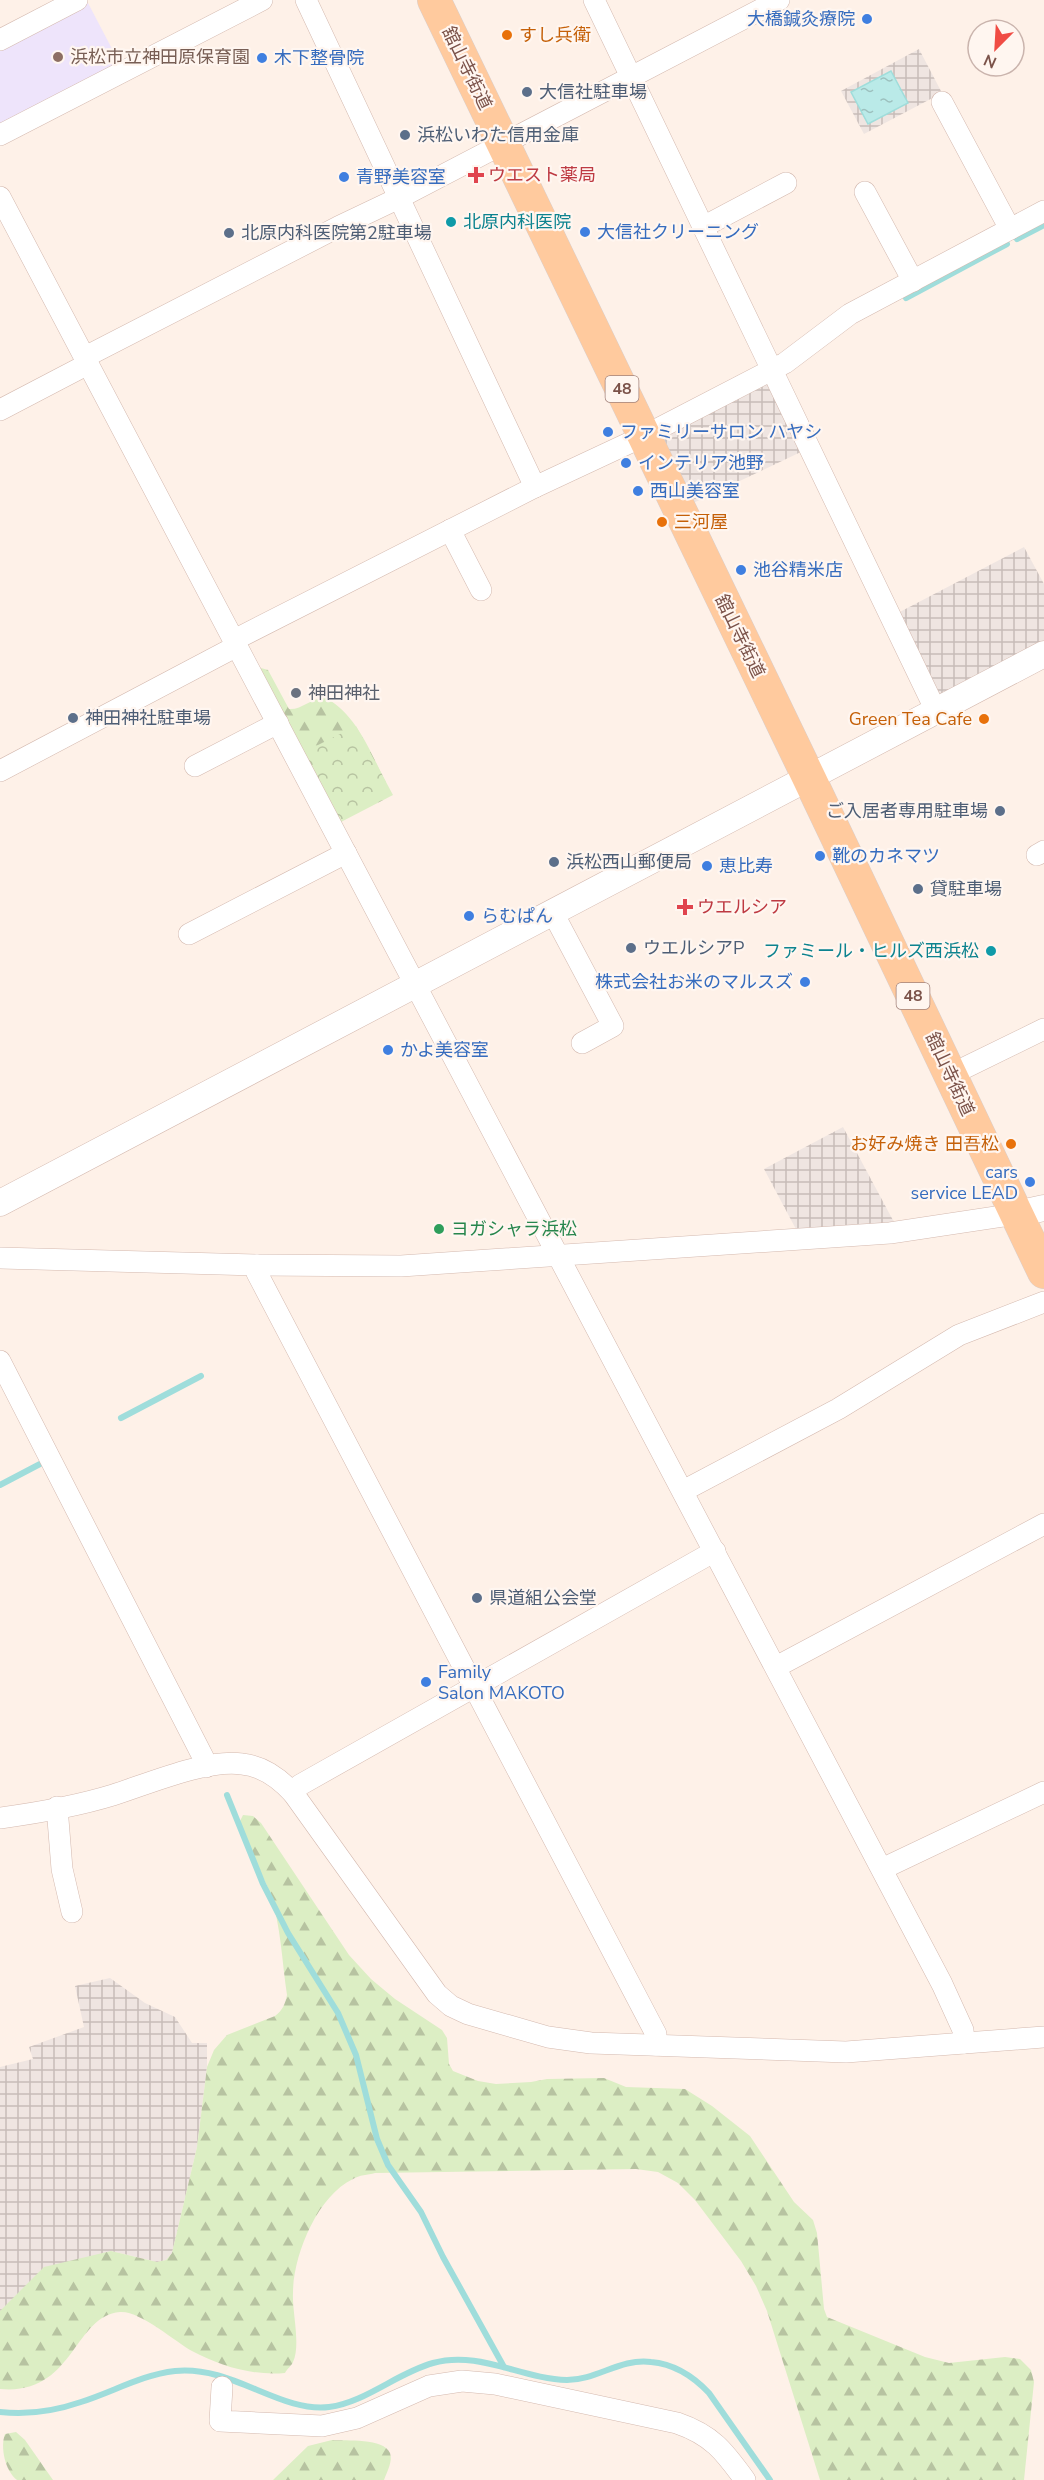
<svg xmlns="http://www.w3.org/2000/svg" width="1044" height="2480" viewBox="0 0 1044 2480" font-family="'Nunito Sans','Noto Sans JP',sans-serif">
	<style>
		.industrial { fill: url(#industrial-grid) }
		.education { fill: #eee4fb }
		.forest { fill: url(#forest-firs) }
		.park { fill: url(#park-crowns) }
		.water { fill: url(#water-ripples); stroke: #9fdddb; stroke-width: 1.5 }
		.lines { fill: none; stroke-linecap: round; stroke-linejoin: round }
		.stream { stroke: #9fdddb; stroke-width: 6 }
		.minor-casing { stroke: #d4b9af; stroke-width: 22 }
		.tertiary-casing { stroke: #d4b9af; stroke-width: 27 }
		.primary-casing { stroke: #dacfcc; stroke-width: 34 }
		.minor { stroke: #fff; stroke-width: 21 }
		.tertiary { stroke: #fff; stroke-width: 26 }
		.primary { stroke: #ffca9e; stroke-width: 33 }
		.shop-dot { fill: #3f7fe0; stroke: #fff6f0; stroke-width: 2 }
		.food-dot { fill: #e8710a; stroke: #fff6f0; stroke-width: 2 }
		.education-dot { fill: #8d6e63; stroke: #fff6f0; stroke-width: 2 }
		.service-dot { fill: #5c6f8a; stroke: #fff6f0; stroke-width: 2 }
		.health-dot { fill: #e0444e; stroke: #fff6f0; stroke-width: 2 }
		.culture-dot { fill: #0f9aa8; stroke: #fff6f0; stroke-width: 2 }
		.worship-dot { fill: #6b7280; stroke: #fff6f0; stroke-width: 2 }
		.leisure-dot { fill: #2e9e5b; stroke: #fff6f0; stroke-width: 2 }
		.labels { text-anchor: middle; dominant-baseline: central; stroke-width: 4.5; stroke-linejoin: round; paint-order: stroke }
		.shield { fill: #fff6f0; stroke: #a3837b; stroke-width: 1.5 }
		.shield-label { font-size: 16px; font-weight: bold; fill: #7b5249 }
		.shop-label { font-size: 18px; fill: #366cbe; stroke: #fff6f0; text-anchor: start }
		.food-label { font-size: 18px; fill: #c56008; stroke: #fff6f0; text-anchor: start }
		.education-label { font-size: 18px; fill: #785e54; stroke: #fff6f0; text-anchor: start }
		.street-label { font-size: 18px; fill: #7b5249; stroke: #fff6f0 }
		.service-label { font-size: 18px; fill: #4e5e75; stroke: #fff6f0; text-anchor: start }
		.health-label { font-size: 18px; fill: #be3a42; stroke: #fff6f0; text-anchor: start }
		.culture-label { font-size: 18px; fill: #0d838f; stroke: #fff6f0; text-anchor: start }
		.worship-label { font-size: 18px; fill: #5b616d; stroke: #fff6f0; text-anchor: start }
		.leisure-label { font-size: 18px; fill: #27864d; stroke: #fff6f0; text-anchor: start }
	</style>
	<defs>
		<pattern id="industrial-grid" width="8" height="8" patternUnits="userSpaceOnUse" patternTransform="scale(1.5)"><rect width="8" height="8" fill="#efe5e1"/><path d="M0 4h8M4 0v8" fill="none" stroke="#c7bcb8"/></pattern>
		<pattern id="forest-firs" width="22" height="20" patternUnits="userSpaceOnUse" patternTransform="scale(1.5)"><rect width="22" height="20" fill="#dceec4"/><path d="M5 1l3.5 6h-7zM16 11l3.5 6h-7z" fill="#b7c3a1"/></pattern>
		<pattern id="park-crowns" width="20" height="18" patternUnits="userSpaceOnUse" patternTransform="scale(1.5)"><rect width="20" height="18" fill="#dceec4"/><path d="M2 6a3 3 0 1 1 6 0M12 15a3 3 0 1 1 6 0" fill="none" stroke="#b7c3a1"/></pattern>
		<pattern id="water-ripples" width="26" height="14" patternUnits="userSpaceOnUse" patternTransform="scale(1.5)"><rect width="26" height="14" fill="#baeae8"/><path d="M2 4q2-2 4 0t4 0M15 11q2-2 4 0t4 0" fill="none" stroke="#9cc0be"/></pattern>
	</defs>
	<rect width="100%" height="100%" fill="#fef1e8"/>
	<g class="industrial">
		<path d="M919,49L942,93L864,134L841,91Z"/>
		<path d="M770,376L805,450L689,505L655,436Z"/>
		<path d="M1024,547L1044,584V641L937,698L894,615Z"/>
		<path d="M843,1127L895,1224L798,1233L764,1169Z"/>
		<path d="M110,1978L145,2003L175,2017L192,2043H207V2067L197,2147L172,2253L166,2260L157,2262L111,2251L0,2311V2067L33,2059L29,2047L84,2027L75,1986Z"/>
	</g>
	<path class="education" d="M88,3L121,66L0,129V48Z"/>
	<g class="forest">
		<path d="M261,668L268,670L289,709C302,710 312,697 326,698C357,715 370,752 386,782L325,793L260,671Z"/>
		<path d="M243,1815L253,1816L261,1823L349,1955L371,1979L395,1999L442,2030L447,2038L449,2064L453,2071L478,2081L496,2084L531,2082L547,2079L604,2078L626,2087L685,2089L712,2106L750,2136L794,2202L813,2220L817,2233L824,2309L827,2317L925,2357L949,2363L1005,2357L1020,2359L1031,2370L1034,2382L1024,2480H820L767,2311L756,2286L741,2261L695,2200L678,2183L658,2172L636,2169L375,2173C368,2175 359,2175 353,2179C317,2196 293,2256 293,2293C292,2312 301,2345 293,2362C292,2365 287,2369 285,2373C253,2376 220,2366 192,2351C176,2342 139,2310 120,2312C73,2316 74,2396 0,2389V2311L44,2267L111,2251L157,2262L166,2260L172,2253L197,2147L207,2067L214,2050L227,2035L275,2016C283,2010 285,2004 287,1995C282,1962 281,1925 270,1893C261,1869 245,1849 238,1825Z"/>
		<path d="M16,2432L25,2440L53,2480H17C5,2471 0,2447 5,2434Z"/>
		<path d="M332,2440C346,2441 384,2438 390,2453C393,2461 387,2472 384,2480H273L308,2446Z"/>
	</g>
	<path class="park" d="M356,726L393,795L339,823L302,753Z"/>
	<path class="water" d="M891,71L908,103L868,124L851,92Z"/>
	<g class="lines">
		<g class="stream">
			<path d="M1017,239L1044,225"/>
			<path d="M906,298L1007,244"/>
			<path d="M121,1418L201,1376"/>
			<path d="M0,1485L40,1464"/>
			<path d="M227,1795L263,1884L288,1933L338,2013L356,2055L377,2139L388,2165L421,2212L443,2257L504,2367"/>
			<path d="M0,2412C27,2415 55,2411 81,2402C113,2392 141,2375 175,2371C232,2365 280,2413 329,2407C366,2402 397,2373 433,2363C479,2350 522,2379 567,2380C597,2380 620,2358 651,2362C675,2364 693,2376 709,2393L770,2480"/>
		</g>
		<defs>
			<g id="minor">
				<path d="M306,0L535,487"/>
				<path d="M594,0L936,711"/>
				<path d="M0,40L77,0"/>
				<path d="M942,102L1010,229"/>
				<path d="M0,135L262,0"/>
				<path d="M865,192L913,281"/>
				<path d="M0,197L942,1984L963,2030L964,2043"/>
				<path d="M703,227L786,183"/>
				<path d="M85,357L338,227L401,197L779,0"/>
				<path d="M0,410L88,364"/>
				<path d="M450,530L481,590"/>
				<path d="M234,640L535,487L644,436L785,363L850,314L1044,211"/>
				<path d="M195,766L278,723"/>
				<path d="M0,771L237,646"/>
				<path d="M1037,855L1044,851"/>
				<path d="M553,913L613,1026L582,1043"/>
				<path d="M189,934L346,853"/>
				<path d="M950,1075L1044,1029"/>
				<path d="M0,1258L257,1265L401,1266L890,1233L1016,1214"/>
				<path d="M257,1265V1273L656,2034V2045"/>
				<path d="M0,1361L203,1757L206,1767"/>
				<path d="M683,1491L838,1409L959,1335L1044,1302"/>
				<path d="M776,1667L1044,1524"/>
				<path d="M293,1793L300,1785L715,1551"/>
				<path d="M57,1807L62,1869L72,1912"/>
				<path d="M0,1818C37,1813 77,1806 113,1795C148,1784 205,1759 242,1764C263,1766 279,1778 293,1793L437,1994L451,2006L468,2014L548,2037L591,2043L846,2052L1044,2037"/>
				<path d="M882,1869L1044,1792"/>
				<path d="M222,2387L220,2421L322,2426L357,2418L429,2386L462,2381L495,2384L677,2423C712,2435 724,2451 745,2480"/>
			</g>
			<g id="tertiary">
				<path d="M0,1203L1044,654"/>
				<path d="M1016,1214L1044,1208"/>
			</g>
			<path id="primary" d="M434,0L809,778L1044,1272"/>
		</defs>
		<use href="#minor" class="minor-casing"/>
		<use href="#tertiary" class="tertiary-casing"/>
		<use href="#primary" class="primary-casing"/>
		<use href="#minor" class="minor"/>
		<use href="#tertiary" class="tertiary"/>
		<use href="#primary" class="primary"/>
	</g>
	<g class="shop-dot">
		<circle cx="867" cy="19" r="6"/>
		<circle cx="262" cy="58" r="6"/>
		<circle cx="344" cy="177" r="6"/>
		<circle cx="585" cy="232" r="6"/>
		<circle cx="608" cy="432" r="6"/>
		<circle cx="626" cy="463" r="6"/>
		<circle cx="638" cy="491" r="6"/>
		<circle cx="741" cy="570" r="6"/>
		<circle cx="820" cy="856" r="6"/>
		<circle cx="707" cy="866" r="6"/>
		<circle cx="469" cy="916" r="6"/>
		<circle cx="805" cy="982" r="6"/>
		<circle cx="388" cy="1050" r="6"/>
		<circle cx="1030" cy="1182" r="6"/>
		<circle cx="426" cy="1682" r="6"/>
	</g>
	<g class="food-dot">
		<circle cx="507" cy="35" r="6"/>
		<circle cx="662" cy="522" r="6"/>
		<circle cx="984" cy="719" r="6"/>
		<circle cx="1011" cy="1144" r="6"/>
	</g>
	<circle class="education-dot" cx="58" cy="57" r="6"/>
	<g class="service-dot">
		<circle cx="527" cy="92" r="6"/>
		<circle cx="405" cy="135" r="6"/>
		<circle cx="229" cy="233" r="6"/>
		<circle cx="73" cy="718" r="6"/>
		<circle cx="1000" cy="811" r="6"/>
		<circle cx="554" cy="862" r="6"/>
		<circle cx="918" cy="889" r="6"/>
		<circle cx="631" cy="948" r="6"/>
		<circle cx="477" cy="1598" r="6"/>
	</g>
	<g class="health-dot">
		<path d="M473 166h6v6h6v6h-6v6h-6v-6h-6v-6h6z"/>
		<path d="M682 898h6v6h6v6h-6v6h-6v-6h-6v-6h6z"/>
	</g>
	<g class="culture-dot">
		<circle cx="451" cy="222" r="6"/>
		<circle cx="991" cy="951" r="6"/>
	</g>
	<circle class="worship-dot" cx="296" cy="693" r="6"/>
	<circle class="leisure-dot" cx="439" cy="1229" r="6"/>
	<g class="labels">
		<g class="shield">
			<rect x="605.5" y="376" width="33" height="26" rx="4.5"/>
			<rect x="896.5" y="983" width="33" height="26" rx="4.5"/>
		</g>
		<g class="shield-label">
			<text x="622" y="389">48</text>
			<text x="913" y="996">48</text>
		</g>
		<g class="shop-label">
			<text x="855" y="19" text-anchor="end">大橋鍼灸療院</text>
			<text x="274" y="58">木下整骨院</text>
			<text x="356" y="177">青野美容室</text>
			<text x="597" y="232">大信社クリーニング</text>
			<text x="620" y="432">ファミリーサロン ハヤシ</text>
			<text x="638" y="463">インテリア池野</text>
			<text x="650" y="491">西山美容室</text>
			<text x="753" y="570">池谷精米店</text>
			<text x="832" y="856">靴のカネマツ</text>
			<text x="719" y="866">恵比寿</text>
			<text x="481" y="916">らむぱん</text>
			<text x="793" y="982" text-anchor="end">株式会社お米のマルスズ</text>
			<text x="400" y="1050">かよ美容室</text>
			<text x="1018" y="1172" text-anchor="end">cars<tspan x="1018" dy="21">service LEAD</tspan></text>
			<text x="438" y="1672">Family<tspan x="438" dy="21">Salon MAKOTO</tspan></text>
		</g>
		<g class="food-label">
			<text x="519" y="35">すし兵衛</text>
			<text x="674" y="522">三河屋</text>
			<text x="972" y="719" text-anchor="end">Green Tea Cafe</text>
			<text x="999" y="1144" text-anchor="end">お好み焼き 田吾松</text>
		</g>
		<g class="education-label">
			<text x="70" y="57">浜松市立神田原保育園</text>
		</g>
		<g class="street-label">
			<text transform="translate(467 68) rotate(64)">舘山寺街道</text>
			<text transform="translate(740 636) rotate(64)">舘山寺街道</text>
			<text transform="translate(950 1074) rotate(65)">舘山寺街道</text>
		</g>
		<g class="service-label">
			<text x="539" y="92">大信社駐車場</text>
			<text x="417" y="135">浜松いわた信用金庫</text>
			<text x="241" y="233">北原内科医院第2駐車場</text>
			<text x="85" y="718">神田神社駐車場</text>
			<text x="988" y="811" text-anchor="end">ご入居者専用駐車場</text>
			<text x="566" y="862">浜松西山郵便局</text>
			<text x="930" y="889">貸駐車場</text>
			<text x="643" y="948">ウエルシアP</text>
			<text x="489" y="1598">県道組公会堂</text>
		</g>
		<g class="health-label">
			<text x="488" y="175">ウエスト薬局</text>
			<text x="697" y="907">ウエルシア</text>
		</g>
		<g class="culture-label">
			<text x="463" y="222">北原内科医院</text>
			<text x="979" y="951" text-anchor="end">ファミール・ヒルズ西浜松</text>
		</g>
		<g class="worship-label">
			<text x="308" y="693">神田神社</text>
		</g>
		<g class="leisure-label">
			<text x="451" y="1229">ヨガシャラ浜松</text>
		</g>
	</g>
	<g transform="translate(996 48) rotate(204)"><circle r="28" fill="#fff6f0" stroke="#cab4ad" stroke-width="1.5"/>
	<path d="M0-4.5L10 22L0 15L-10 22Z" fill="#f04c44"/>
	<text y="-9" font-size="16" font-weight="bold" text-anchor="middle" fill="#7b5249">N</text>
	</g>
</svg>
